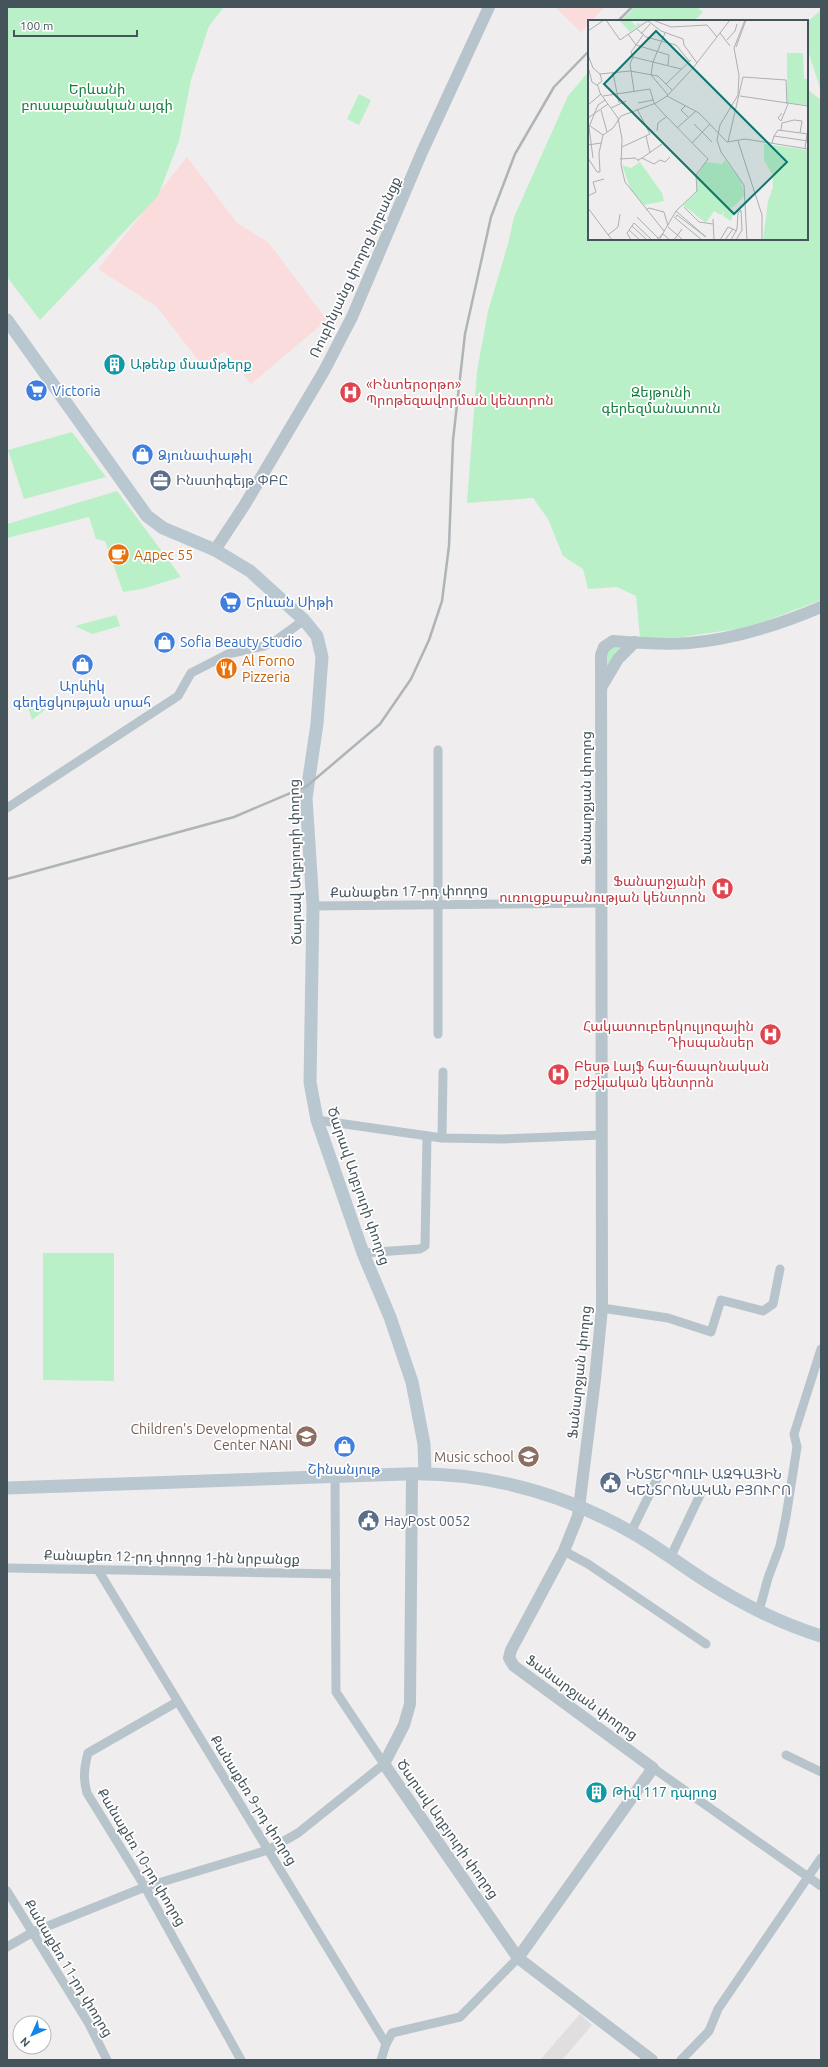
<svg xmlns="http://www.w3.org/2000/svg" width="828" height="2067" viewBox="0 0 828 2067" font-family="Ubuntu,'Noto Sans Armenian',sans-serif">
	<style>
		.education { fill: #e1dee0 }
		.medical { fill: #fbdcdd }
		.green { fill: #baf0c8 }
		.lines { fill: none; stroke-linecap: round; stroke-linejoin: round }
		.minor { stroke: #b8c4cb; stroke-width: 9 }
		.tertiary { stroke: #b8c4cb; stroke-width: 12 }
		.secondary { stroke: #b8c7d0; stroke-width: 13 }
		.rail { stroke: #afb4b8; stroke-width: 2.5 }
		.labels { text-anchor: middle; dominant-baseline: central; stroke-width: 3.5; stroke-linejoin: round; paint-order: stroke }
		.park-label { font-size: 14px; fill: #147f3d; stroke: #fff }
		.street-label { font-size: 14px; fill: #45535b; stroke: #fff }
		.culture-label { font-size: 14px; fill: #0d838f; stroke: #fff; text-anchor: start }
		.health-label { font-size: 14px; fill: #be3a42; stroke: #fff; text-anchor: start }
		.shop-label { font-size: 14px; fill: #366cbe; stroke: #fff; text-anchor: start }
		.service-label { font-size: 14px; fill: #4e5e75; stroke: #fff; text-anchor: start }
		.food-label { font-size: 14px; fill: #c56008; stroke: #fff; text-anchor: start }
		.education-label { font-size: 14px; fill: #785e54; stroke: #fff; text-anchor: end }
		.inset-road { fill: none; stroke: #acafb3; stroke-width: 1 }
		.view { fill: #0f766e; fill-opacity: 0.15; stroke: #0f766e; stroke-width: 2 }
		.inset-edge { fill: none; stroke: #45535b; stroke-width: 2 }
	</style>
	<rect width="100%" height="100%" fill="#f0edee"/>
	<path class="education" d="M580,2014L592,2025L562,2060H540Z"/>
	<g class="medical">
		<path d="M555,7H605L591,21H589V24L581,32Z"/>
		<path d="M187,157L237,223L268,242L327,320L251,384L225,351L202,365L156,306L98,269Z"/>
	</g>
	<g class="green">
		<path d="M7,7H224L209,26L191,80L179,141L158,196L40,320L7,277Z"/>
		<path d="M635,7H697L703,12L694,21H621Z"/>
		<path d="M821,10V91L807,48V22Z"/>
		<path d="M589,71V239H807V89L821,100V600L750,627L682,637L640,638L636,596L617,587L588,589L583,569L563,556L548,519L533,498L467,503L477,371L488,311L508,244L514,217L568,96Z"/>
		<path d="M359,94L371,100L359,125L347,119Z"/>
		<path d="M72,432L106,477L24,499L8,450Z"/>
		<path d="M117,491L181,577L142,589L123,592L105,541L96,539L89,517L7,538V524Z"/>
		<path d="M116,615L120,626L92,634L75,626Z"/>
		<path d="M618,646L621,649L607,669L606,650Z"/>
		<path d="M27,697L47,708L32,720L25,699Z"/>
		<path d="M43,1253H114V1381L43,1380Z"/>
	</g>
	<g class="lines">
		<g class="minor">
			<path d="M7,808L178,696L191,673L228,654L264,646L278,639L304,620"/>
			<path d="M313,906L600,903"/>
			<path d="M438,1034V750"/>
			<path d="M317,1120L442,1138L503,1139L602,1135"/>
			<path d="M442,1138L443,1072"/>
			<path d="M363,1253L420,1249L425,1246L427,1136"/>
			<path d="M602,1308L668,1318L711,1332L721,1300L763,1311L773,1304L780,1269"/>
			<path d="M631,1532L658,1477"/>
			<path d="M564,1551L588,1564L706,1644"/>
			<path d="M670,1558L700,1495"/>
			<path d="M7,1568L336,1574"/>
			<path d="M98,1570L386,2044"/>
			<path d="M759,1611L768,1578L780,1546L786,1517L797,1447L794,1434L821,1349"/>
			<path d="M177,1702L88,1753C84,1768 83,1779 87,1793L145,1887L241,2060"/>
			<path d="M786,1755L821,1772"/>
			<path d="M653,1768L821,1886"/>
			<path d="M7,1891L89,2024L107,2060"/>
			<path d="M7,1947L33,1932L145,1887L268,1850L298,1833L384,1764L336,1692L335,1475"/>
			<path d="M381,2060L386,2044L392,2033L460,2017L518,1958"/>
			<path d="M681,2060L709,2031L718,2009L821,1858"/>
		</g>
		<g class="tertiary">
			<path d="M215,550L244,506L324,371L352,317L422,152L489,7"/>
			<path d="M602,686L618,659L635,642"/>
			<path d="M412,1474L410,1704L404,1725L384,1764L518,1958L652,2060"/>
			<path d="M518,1958L653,1768L514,1666L509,1658L511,1650L564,1551L578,1516L595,1379L602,1308L601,655L604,647L613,641C638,643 664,645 689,643C736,639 779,625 821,607"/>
		</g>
		<g class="secondary">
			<path d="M7,320L147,516L163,528L215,550L250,571L304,620L317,636L322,657L317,724L306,798L313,906L310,1082L317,1120L363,1253L390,1317L412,1382L424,1444L425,1473"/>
			<path d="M7,1488L405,1474C485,1472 562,1493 631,1532C658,1547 683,1567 709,1583C744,1605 782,1624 821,1636"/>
		</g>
		<g class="rail">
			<path d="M618,21L632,7"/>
			<path d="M7,879L234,817L307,786L380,724L411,679L429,640L442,601L449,546L453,440L465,334L491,217L515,154L554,87L589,51"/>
		</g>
	</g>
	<defs>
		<symbol id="building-disc" viewBox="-11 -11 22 22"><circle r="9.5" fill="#0f9aa8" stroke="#fff"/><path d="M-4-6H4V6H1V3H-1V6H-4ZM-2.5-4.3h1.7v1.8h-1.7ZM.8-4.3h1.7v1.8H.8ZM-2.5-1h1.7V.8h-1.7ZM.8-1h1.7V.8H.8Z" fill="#fff"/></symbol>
		<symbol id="supermarket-disc" viewBox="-11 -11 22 22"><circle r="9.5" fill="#3f7fe0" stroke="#fff"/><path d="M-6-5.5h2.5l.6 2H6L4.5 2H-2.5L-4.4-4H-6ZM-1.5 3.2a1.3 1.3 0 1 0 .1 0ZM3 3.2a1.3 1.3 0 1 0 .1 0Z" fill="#fff"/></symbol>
		<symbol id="hospital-disc" viewBox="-11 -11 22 22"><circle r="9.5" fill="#e0444e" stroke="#fff"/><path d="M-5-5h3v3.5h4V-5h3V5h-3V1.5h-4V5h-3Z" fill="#fff"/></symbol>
		<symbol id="shop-disc" viewBox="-11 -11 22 22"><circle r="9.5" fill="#3f7fe0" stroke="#fff"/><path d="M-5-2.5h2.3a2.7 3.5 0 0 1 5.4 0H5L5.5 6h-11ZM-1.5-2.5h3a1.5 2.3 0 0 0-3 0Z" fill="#fff"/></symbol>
		<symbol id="office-disc" viewBox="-11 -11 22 22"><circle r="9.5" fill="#5c6f8a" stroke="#fff"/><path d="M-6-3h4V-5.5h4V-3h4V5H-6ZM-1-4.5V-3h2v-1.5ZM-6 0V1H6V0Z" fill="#fff"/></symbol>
		<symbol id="cafe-disc" viewBox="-11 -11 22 22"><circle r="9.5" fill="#e8710a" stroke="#fff"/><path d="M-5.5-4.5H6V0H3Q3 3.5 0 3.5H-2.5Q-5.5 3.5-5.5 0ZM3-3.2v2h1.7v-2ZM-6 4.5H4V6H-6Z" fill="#fff"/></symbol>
		<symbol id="restaurant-disc" viewBox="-11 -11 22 22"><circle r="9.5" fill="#e8710a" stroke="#fff"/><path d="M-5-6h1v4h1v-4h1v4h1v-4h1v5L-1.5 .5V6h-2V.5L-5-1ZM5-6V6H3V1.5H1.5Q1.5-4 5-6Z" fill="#fff"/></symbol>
		<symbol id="school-disc" viewBox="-11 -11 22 22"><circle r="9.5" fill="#8d6e63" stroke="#fff"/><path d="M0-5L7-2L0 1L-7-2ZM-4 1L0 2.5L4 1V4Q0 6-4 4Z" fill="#fff"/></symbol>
		<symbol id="civic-disc" viewBox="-11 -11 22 22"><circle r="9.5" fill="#5c6f8a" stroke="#fff"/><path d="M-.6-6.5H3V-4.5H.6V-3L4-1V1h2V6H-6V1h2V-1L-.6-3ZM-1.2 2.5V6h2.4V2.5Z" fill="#fff"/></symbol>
	</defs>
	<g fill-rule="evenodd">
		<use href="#building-disc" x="102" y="352" width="25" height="25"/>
		<use href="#supermarket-disc" x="24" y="378" width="25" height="25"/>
		<use href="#hospital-disc" x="338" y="380" width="25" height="25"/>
		<use href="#shop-disc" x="130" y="442" width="25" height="25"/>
		<use href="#office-disc" x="148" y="468" width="25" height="25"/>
		<use href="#cafe-disc" x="106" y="542" width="25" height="25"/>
		<use href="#supermarket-disc" x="218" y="590" width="25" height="25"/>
		<use href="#shop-disc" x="152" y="630" width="25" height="25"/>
		<use href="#shop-disc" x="70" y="652" width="25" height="25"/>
		<use href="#restaurant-disc" x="214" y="656" width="25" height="25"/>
		<use href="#hospital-disc" x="710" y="876" width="25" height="25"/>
		<use href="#hospital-disc" x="758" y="1022" width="25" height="25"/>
		<use href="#hospital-disc" x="546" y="1062" width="25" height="25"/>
		<use href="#school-disc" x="294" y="1424" width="25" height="25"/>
		<use href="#shop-disc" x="332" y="1434" width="25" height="25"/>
		<use href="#school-disc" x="516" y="1444" width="25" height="25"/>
		<use href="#civic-disc" x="598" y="1470" width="25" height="25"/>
		<use href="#civic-disc" x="356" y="1508" width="25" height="25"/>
		<use href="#building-disc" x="584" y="1780" width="25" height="25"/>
	</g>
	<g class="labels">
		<g class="park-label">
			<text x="97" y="89">Երևանի<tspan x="97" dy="16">բուսաբանական այգի</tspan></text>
			<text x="661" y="392">Զեյթունի<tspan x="661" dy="16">գերեզմանատուն</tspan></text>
		</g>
		<g class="street-label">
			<text transform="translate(355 267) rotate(-65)">Ռուբինյանց փողոց նրբանցք</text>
			<text transform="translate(586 798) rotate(-90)">Ֆանարջյան փողոց</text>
			<text transform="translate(295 862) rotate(-91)">Ծարավ Աղբյուրի փողոց</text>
			<text transform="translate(409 891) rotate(-1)">Քանաքեռ 17-րդ փողոց</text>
			<text transform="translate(359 1186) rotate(71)">Ծարավ Աղբյուրի փողոց</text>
			<text transform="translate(579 1372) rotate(-84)">Ֆանարջյան փողոց</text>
			<text transform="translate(172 1557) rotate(1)">Քանաքեռ 12-րդ փողոց 1-ին նրբանցք</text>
			<text transform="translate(582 1697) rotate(36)">Ֆանարջյան փողոց</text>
			<text transform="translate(254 1800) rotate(58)">Քանաքեռ 9-րդ փողոց</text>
			<text transform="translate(448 1829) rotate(55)">Ծարավ Աղբյուրի փողոց</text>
			<text transform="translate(142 1857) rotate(59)">Քանաքեռ 10-րդ փողոց</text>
			<text transform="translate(69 1968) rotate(59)">Քանաքեռ 11-րդ փողոց</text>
		</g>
		<g class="culture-label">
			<text x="130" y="364">Աթենք մսամթերք</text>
			<text x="612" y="1792">Թիվ 117 դպրոց</text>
		</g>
		<g class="health-label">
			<text x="366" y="384">«Ինտերօրթո»<tspan x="366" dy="16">Պրոթեզավորման կենտրոն</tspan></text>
			<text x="706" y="881" text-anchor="end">Ֆանարջյանի<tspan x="706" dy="16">ուռուցքաբանության կենտրոն</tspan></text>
			<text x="754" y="1026" text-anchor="end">Հակատուբերկուլյոզային<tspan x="754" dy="16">Դիսպանսեր</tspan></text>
			<text x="574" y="1066">Բեսթ Լայֆ հայ-ճապոնական<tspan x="574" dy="16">բժշկական կենտրոն</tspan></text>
		</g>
		<g class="shop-label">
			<text x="52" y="391">Victoria</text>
			<text x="158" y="455">Ձյունափաթիլ</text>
			<text x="246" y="602">Երևան Սիթի</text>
			<text x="180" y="642">Sofia Beauty Studio</text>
			<text x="82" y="686" text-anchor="middle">Արևիկ<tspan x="82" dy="16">գեղեցկության սրահ</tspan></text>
			<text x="344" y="1469" text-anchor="middle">Շինանյութ</text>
		</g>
		<g class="service-label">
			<text x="176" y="480">Ինստիգեյթ ՓԲԸ</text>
			<text x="626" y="1474">ԻՆՏԵՐՊՈԼԻ ԱԶԳԱՅԻՆ<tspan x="626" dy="16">ԿԵՆՏՐՈՆԱԿԱՆ ԲՅՈՒՐՈ</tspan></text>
			<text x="384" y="1521">HayPost 0052</text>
		</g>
		<g class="food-label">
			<text x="134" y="555">Адрес 55</text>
			<text x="242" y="661">Al Forno<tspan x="242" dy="16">Pizzeria</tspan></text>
		</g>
		<g class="education-label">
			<text x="292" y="1429">Children's Developmental<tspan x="292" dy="16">Center NANI</tspan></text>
			<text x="514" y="1457">Music school</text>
		</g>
	</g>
	<g transform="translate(588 20)">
		<rect width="220" height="220" fill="#f0edee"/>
		<path d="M31,0H42L48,6L49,3L52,4L58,1L42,12ZM199,33H215L216,59H220V85L199,83ZM176,124L220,130V220H175L180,181L185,167L184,154L176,140ZM137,140L153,161L157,175L145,187L141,188L146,191L143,201L135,196L136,192L133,195L126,191L118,203L95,185L108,173L109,156L118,142L134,144ZM52,142L74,173L76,181L56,185L43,170L34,145L43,148Z" fill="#baf0c8"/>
		<path class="inset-road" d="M18,0L32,20L61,0M65,0L83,7L119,5L129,17M157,0L146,28L151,55L150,75L132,105L129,120L133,132L156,165L159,220M60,1L73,11L95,19L96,25L109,43M49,9L58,17L88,25L101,41M0,11L16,0M77,13L65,42L63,55L80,75M132,13L142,26M40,14L48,25L81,35L80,45M53,14L62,4M139,20L147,11L149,4M148,27L158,0M0,35L5,48L12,54L42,51L70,56L84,70M45,37L93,49M45,37L42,44L46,71M45,37L43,32L55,15M1,50L4,62L10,66L12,73L30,98L34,119L33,145L37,162L76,211M25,53L31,83M198,60L199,84M78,64L103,40M9,65L14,61L12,54M15,76L62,69L66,83L74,92L120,139L108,155L109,171L88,191L71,220M79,76L111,93L139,122L157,119L220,129M152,76L220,86M50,83L65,80M0,85L13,74M97,86L93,90L100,97M23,88L38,81M13,90L19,112M194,93L190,98L193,101L200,84M0,98L20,84M106,104L124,122M2,106L15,115M89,108L108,91M193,110L194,103L206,100L214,101L212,113M69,111L70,103L78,97M58,116L62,133M186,116L190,110L220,114M150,121L174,195V220M140,122L155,57L198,60M104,123L122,104M184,123L186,116L220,121M0,125L13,123M34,127L62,114L49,89M217,128L219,114M0,138L9,152H12L11,133L15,115L25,108L33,96L68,83L79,76L105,48L142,0M5,138L1,107L10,85L17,80M54,138L74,124M32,139L47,138L51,141M50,140L54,138L66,144L72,140L77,142L82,137M0,176L8,172L5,162L16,159M96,187L111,202L125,204M0,188L24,220M58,190L61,188L76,192L80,206M88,191L118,217M49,197L70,218M86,197L114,220M88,197L89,195L118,217M125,199L126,220M44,206L59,220M80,207L95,220M41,210L52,220M20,215L30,207L32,194M43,220L39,213L46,203L64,220M68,220L75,214L82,220M86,220L94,209M132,220L140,207L149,211M137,220L145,209M143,220L149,209L150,193L153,190L154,210L148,220"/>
		<path class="view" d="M68,11L199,142L146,194L16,64Z"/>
		<rect width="220" height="220" class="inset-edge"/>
	</g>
	<rect width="828" height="2067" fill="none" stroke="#45535b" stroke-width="16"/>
	<g transform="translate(32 2035) rotate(225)"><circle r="19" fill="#ffffff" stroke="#b5babd"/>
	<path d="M0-3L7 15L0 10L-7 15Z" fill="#1386e5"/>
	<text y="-6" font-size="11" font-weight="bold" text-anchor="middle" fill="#45535b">N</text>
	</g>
	<path d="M14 30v6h123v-6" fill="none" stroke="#45535b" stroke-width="2"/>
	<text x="20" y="30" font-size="12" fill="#45535b" stroke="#ffffff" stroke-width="3" paint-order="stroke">100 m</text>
</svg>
